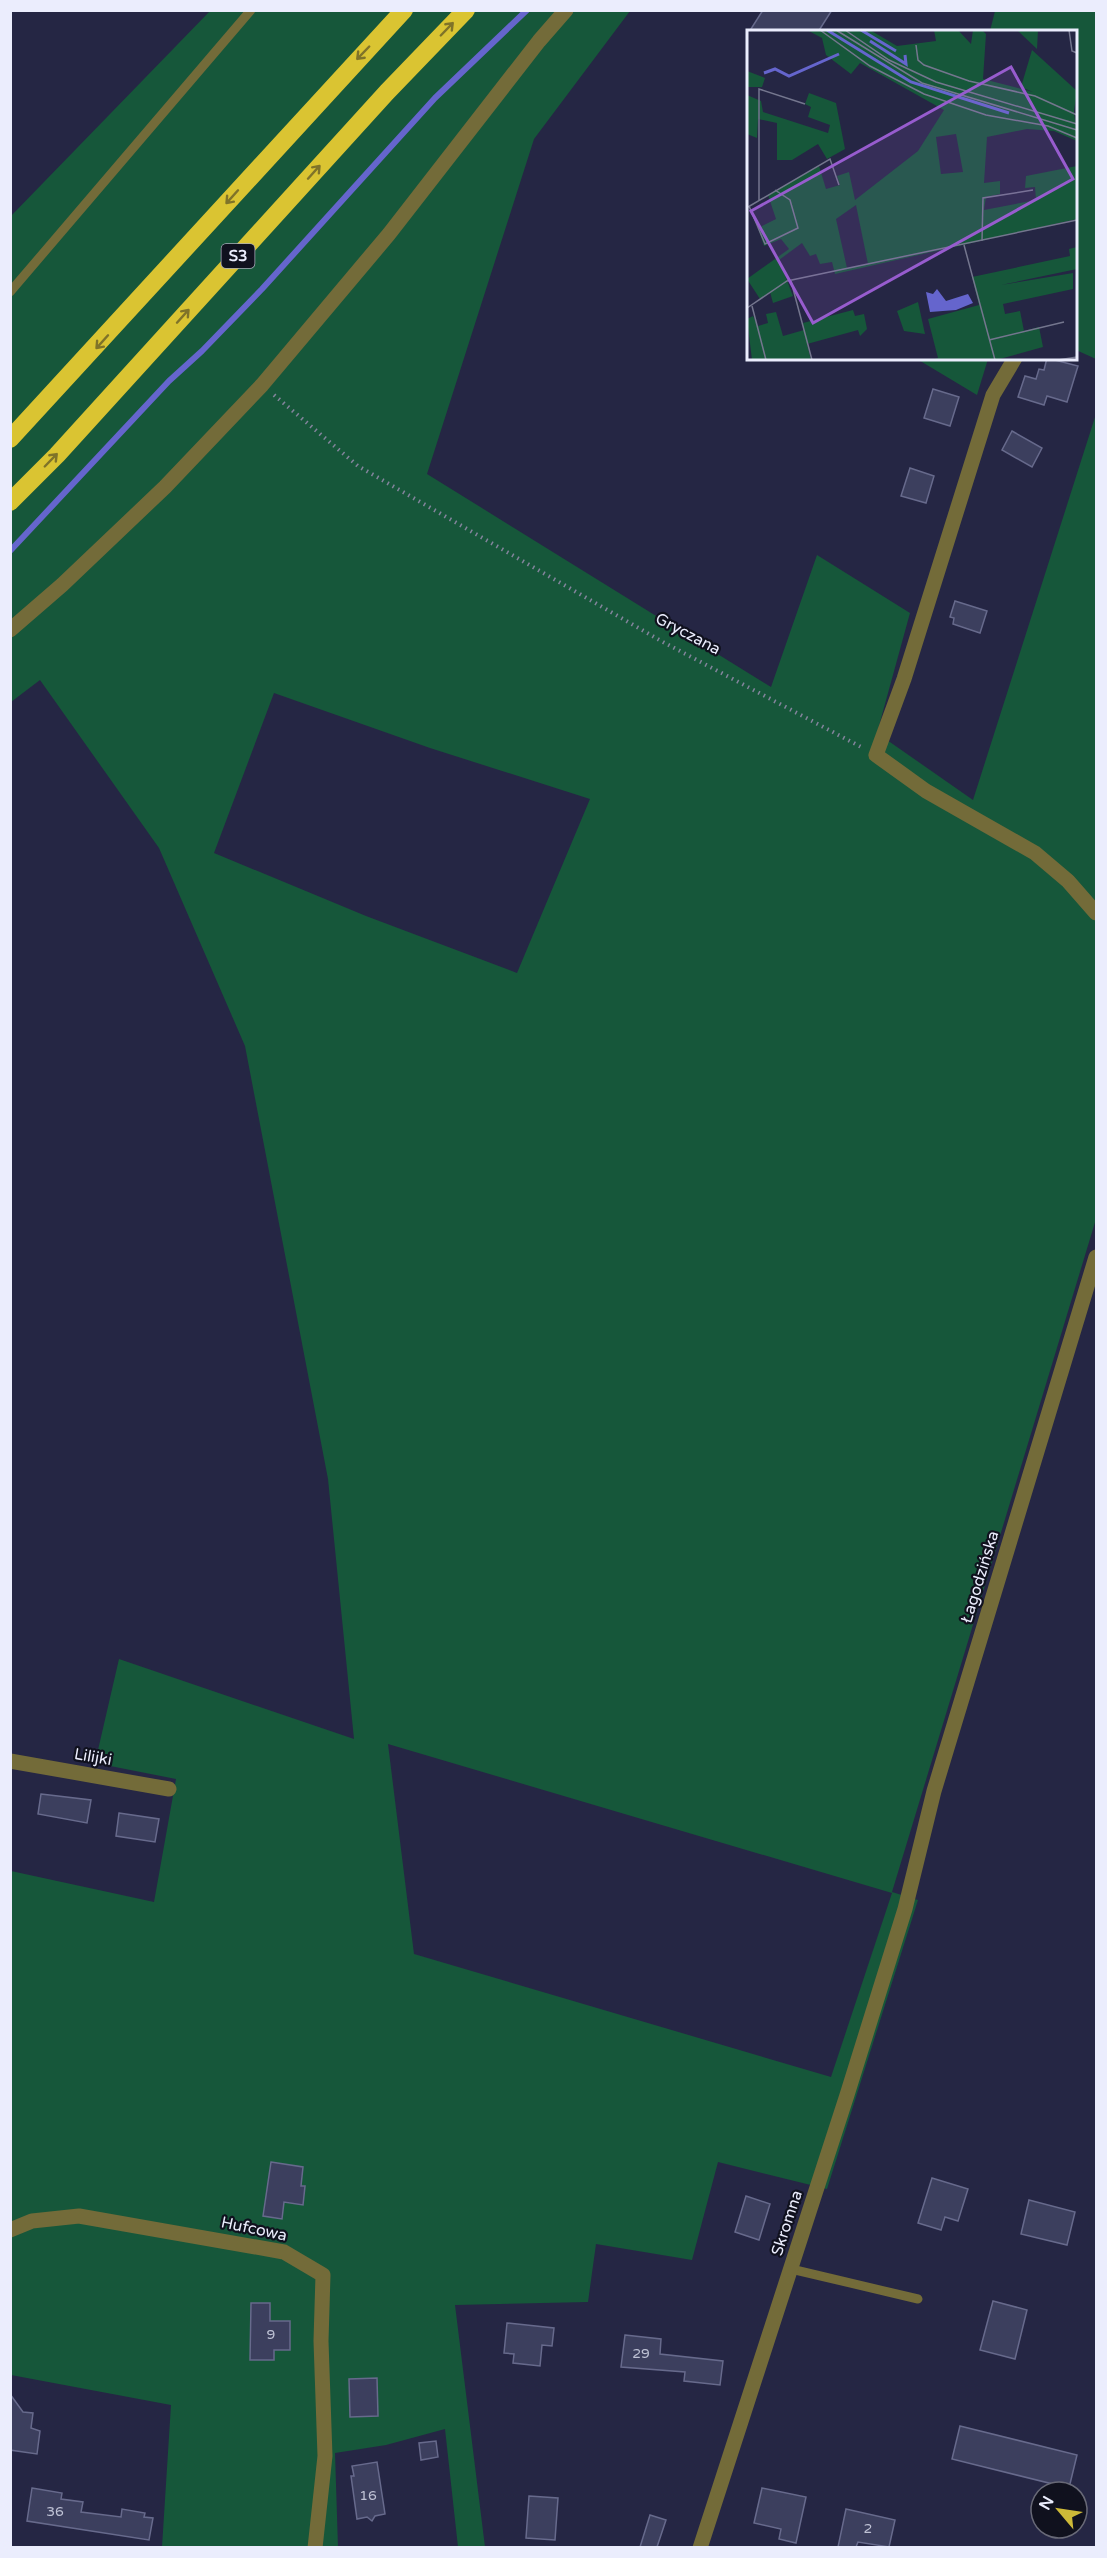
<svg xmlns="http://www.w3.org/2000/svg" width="1107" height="2558" viewBox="0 0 1107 2558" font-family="'Varela Round',sans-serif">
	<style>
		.green { fill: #16573a; fill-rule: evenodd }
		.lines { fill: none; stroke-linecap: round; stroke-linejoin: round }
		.stream { stroke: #6565cd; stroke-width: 6 }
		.building { fill: #3c3f5e; stroke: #676a8c; stroke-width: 1.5 }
		.path { stroke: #83849c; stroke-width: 4; stroke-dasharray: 1.5 4.5; stroke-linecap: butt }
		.service { stroke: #736b39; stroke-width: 9 }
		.minor { stroke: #736b39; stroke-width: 15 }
		.motorway { stroke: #dac432; stroke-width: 18 }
		.oneway { stroke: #7f7329 }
		.labels { text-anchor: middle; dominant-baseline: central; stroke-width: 4.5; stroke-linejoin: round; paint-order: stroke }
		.number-label { font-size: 14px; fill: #bfc2d5 }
		.shield { fill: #10111e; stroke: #a9abba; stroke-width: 1.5 }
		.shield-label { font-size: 15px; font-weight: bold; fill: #ebedfd }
		.street-label { font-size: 16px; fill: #ebedfd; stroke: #10111e }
		.inset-river { fill: none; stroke: #6565cd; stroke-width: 3 }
		.inset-road { fill: none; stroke: #74768e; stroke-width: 1.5 }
		.view { fill: #975cce; fill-opacity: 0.15; stroke: #975cce; stroke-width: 3 }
		.inset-edge { fill: none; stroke: #ebedfd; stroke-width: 3 }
	</style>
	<rect width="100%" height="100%" fill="#252644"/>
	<g class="green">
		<path d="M210,11H630L534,139L427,474L771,687L817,555L910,613L877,733L973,800L1096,414V1219L892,1892L918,1900L827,2189L718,2162L692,2260L596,2244L588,2302L455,2305L485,2547H458L445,2429L386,2445L335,2453L338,2547H162L171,2405L11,2375V1871L154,1902L176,1779L95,1763L119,1659L354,1739L328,1479L245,1046L159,848L40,680L11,702L10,217ZM274,693L430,748L590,799L517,973L366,916L214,853ZM388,1744L892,1893L831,2077L414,1954Z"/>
		<path d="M995,11H1096V359L1076,350V32L990,31Z"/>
		<path d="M917,359H988L977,395Z"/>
	</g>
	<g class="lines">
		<path class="stream" d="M10,551L169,381L202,351L262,289L435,98L527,10"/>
	</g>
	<g class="building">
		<path d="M763,10H832L818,32H749Z"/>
		<path d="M1047,358L1078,366L1067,402L1047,396L1044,405L1018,397L1025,376L1036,379L1039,369L1044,370Z"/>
		<path d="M933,389L959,397L950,426L924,418Z"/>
		<path d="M1012,431L1042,448L1032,467L1002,450Z"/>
		<path d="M910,468L934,476L926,503L901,496Z"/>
		<path d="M955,601L987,611L980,633L953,624L954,618L950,617Z"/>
		<path d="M41,1794L91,1800L87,1823L38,1814Z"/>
		<path d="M119,1813L159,1819L155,1842L116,1836Z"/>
		<path d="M271,2162L303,2167L301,2186H305L303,2205L284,2202L282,2219L263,2216Z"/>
		<path d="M932,2178L968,2189L958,2221L945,2217L941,2230L918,2223Z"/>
		<path d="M746,2196L770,2204L759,2240L735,2232Z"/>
		<path d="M1029,2200L1075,2212L1067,2245L1021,2234Z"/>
		<path d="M993,2301L1027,2310L1015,2359L980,2350Z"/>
		<path d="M251,2303H270V2321H290V2350H274V2360H250Z"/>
		<path d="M507,2323L554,2328L552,2346L542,2345L540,2366L513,2363L514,2354L504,2353Z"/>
		<path d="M625,2335L661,2339L660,2354L723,2361L720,2385L684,2381L685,2372L621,2367Z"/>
		<path d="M377,2378L378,2416L350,2417L349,2379Z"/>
		<path d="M10,2394L23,2412L33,2413L31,2428L40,2431L37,2454L10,2450Z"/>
		<path d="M960,2426L1077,2455L1069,2488L952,2459Z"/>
		<path d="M436,2441L438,2457L421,2460L419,2443Z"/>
		<path d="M377,2462L385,2514L375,2516L372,2521L367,2517L357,2519L351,2476H354L352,2466Z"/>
		<path d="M32,2488L62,2493L61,2499L83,2502L81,2512L121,2517L122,2509L145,2513L144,2517L153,2518L149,2540L27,2521Z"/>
		<path d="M762,2488L806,2497L796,2543L779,2539L781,2529L754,2523Z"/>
		<path d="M529,2496L558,2498L555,2540L526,2538Z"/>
		<path d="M846,2509L895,2520L889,2547L858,2542L856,2547H838Z"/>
		<path d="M650,2515L666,2520L657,2547H640Z"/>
	</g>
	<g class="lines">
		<path class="path" d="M274,395L358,466L663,642L863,748"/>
		<g class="service">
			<path d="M10,292L251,10"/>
			<path d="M791,2269L918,2299"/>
		</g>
		<g class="minor">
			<path d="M1015,358L993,395L904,679L876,755L926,791L1035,853L1068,881L1096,913"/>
			<path d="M10,630L62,585L165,487L262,385L389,234L539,41L566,10"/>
			<path d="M10,1761L169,1789"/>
			<path d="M10,2230L32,2221L79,2216L284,2252L323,2275L321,2341L325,2456L315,2548"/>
			<path d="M700,2548L847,2095L905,1909L934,1791L1096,1257"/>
		</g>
		<g class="motorway">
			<path d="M10,439L404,10"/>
			<path d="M10,502L57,455L387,92L466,10"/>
		</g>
	</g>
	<defs><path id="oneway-shaft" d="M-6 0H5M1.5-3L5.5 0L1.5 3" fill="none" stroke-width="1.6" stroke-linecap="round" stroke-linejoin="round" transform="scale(1.5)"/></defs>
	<g class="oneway">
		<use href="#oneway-shaft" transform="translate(447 29) rotate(-46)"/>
		<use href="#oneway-shaft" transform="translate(363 53) rotate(134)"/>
		<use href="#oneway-shaft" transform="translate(314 172) rotate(-48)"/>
		<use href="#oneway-shaft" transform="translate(232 197) rotate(132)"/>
		<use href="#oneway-shaft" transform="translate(183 316) rotate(-48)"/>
		<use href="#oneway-shaft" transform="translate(102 342) rotate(132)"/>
		<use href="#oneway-shaft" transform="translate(51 460) rotate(-46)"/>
	</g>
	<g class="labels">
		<g class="number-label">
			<text x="271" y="2334">9</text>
			<text x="641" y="2353">29</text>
			<text x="368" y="2495">16</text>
			<text x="55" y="2511">36</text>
			<text x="868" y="2528">2</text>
		</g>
		<rect class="shield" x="221.5" y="244" width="33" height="24" rx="4.5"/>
		<g class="shield-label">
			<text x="238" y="256">S3</text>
		</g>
		<g class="street-label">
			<text transform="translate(688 634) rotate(28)">Gryczana</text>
			<text transform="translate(980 1577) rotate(-73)">Łagodzińska</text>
			<text transform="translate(93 1757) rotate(10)">Lilijki</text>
			<text transform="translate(787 2223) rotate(-72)">Skromna</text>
			<text transform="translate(254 2229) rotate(12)">Hufcowa</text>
		</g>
	</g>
	<g transform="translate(747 30)">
		<rect width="330" height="330" fill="#252644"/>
		<path d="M60,0H123L150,16L189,11L187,0H211L224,14L226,0H235L239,4L236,49L286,62L274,57L285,20L330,61L327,81L330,111L307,101L280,99L240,107L237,153L253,151V164L239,167L237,180L289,170L288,157L278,158L279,146L330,136V189L88,244L85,232L73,234L69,224L63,226L55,213L32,230L46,266L26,273L23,262L13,269L0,249L42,219L34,209L17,216L11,198L29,189L21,165L72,136L79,159L93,155L90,146L102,142L108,170L171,121L197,80L113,33L104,44L79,25L75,8ZM209,104L216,142L194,144L189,107ZM109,175L121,234L100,238L89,189ZM270,0H291L290,19ZM0,41L18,48L15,57H0ZM62,63L89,73L98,119L80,129L71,114L45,130H30V93L11,89L10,108L0,104V65L14,71L16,82L81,103L83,95L61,87L64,77L58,74ZM330,217V239L254,255L326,243V259L256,274L258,284L273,281L277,301L292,297L296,317L249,330H184L191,328L181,289L232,275L225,247L323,226L322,219ZM171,272L178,304L157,301L150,281ZM106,280L108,286L117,284L120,299L113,306L111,300L60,314L64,330H5L0,289L6,286L11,296L21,293L19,284L29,282L36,306L57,300L56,293Z" fill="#16573a" fill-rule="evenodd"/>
		<path d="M190,259L199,271L221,264L226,273L209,280L183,282L179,262L186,264Z" fill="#6565cd"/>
		<path class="inset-river" d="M80,0L164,52L262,83M114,0L149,21M123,11L159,34L158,25M17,43L28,39L42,46L92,24"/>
		<path class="inset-road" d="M73,0L123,36L177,64L239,85L301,96L330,108M89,0L175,53L330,100M98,0L142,30L189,52L330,94M322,0L325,21L330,23M169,15L171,30L177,35L222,51L288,66L330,85M12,170V59L58,74M2,176L18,214L51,198L43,170L28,160M1,177L83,129L92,155M235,211L236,168L286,160M217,215L248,330M44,251L65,330M5,276L19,330M0,278L40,251L330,190M242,310L317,292M311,330L330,327"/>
		<path class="view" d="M264,37L326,149L66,293L4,181Z"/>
		<rect width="330" height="330" class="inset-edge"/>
	</g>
	<rect width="1107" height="2558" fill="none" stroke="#ebedfd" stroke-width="24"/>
	<g transform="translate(1059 2510) rotate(299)"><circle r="28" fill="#10111e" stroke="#686977" stroke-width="1.5"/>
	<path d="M0-4.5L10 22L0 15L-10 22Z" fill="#cdb938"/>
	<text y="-9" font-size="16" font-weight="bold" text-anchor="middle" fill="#ebedfd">N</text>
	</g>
</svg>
